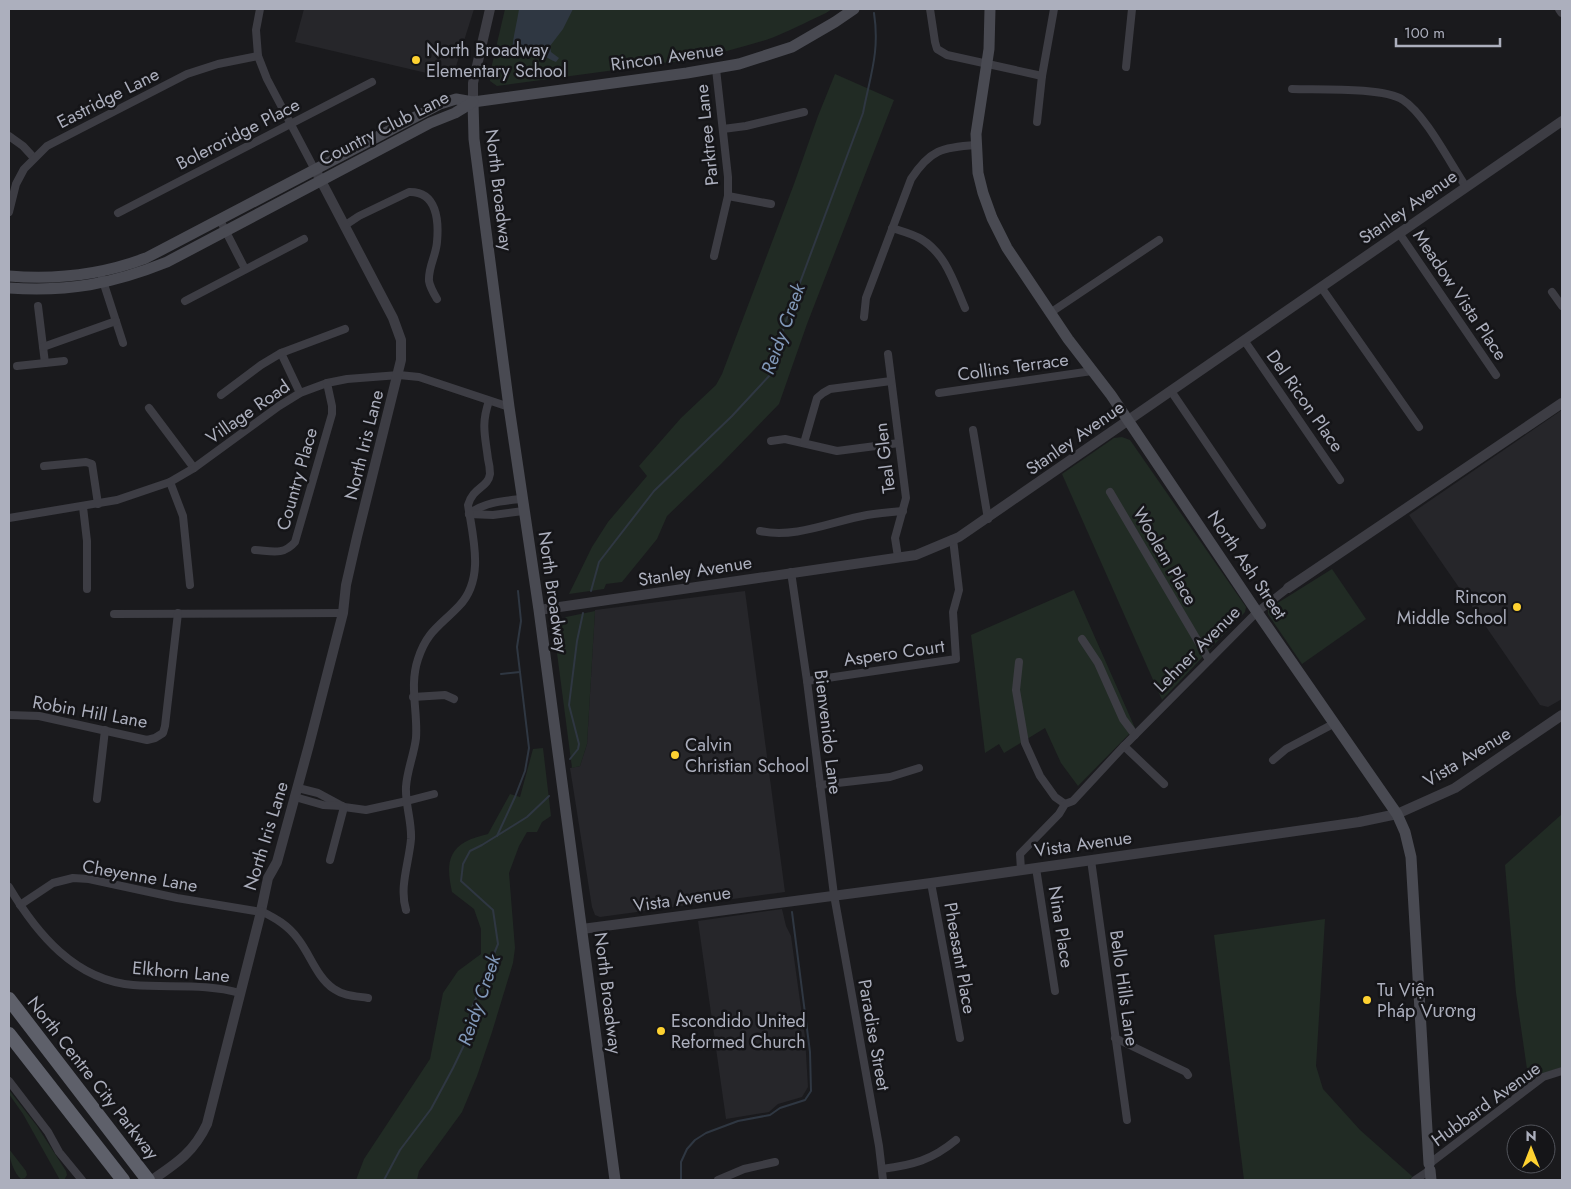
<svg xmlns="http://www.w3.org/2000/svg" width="1571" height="1189" viewBox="0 0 1571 1189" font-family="Jost,sans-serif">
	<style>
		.built { fill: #26262a }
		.green { fill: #212b24 }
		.water { fill: #2f3742 }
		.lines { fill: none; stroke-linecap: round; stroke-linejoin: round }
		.stream { stroke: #2f3742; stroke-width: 2 }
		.minor { stroke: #3d3d44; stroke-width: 8 }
		.tertiary { stroke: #3d3d44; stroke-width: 10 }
		.secondary { stroke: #494a52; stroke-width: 11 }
		.trunk { stroke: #5e606a; stroke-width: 14 }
		.poi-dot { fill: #fed231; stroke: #151518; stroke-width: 2 }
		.labels { text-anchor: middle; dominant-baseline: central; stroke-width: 5; stroke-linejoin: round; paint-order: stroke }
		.poi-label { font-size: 18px; fill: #acafbd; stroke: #151518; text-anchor: start }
		.street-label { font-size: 18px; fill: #acafbd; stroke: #151518 }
		.water-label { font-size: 19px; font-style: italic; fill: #8198b9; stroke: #151518 }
	</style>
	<rect width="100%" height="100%" fill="#1a1a1d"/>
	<g class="built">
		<path d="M304,9H474L452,79L295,42Z"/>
		<path d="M1562,410V699L1548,707L1540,705L1409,515Z"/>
		<path d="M745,591L785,892L600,917L595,915L592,907L570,768L580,766L587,744L595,610Z"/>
		<path d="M782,909L786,926L791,936L805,1037L808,1087L802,1097L778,1104L769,1112L726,1119L698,921Z"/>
	</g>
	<g class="green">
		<path d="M505,9H832L826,13C806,22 786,33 766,40C740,48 714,55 687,60C663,65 639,61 615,70L497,86L490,81L491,69Z"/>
		<path d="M835,74L894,100L807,324L779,404L720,465L667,516L657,539L622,582L606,584L604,589L569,594L592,547L608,522L647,476L639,466L681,418L716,385L722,374L794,184L818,116Z"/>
		<path d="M1122,437L1130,440L1246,607L1245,612L1162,700L1062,474L1114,438Z"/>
		<path d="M1332,569L1366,619L1302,664L1268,614V609Z"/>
		<path d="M1074,590L1135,728L1078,786L1061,763L1045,728L1004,753L999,744L985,753L971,635Z"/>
		<path d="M595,611L587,744L580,766L572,768L554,630L566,617Z"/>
		<path d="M543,748L551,816L542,822L537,832H527L519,846L509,873L515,948L513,963L492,1032L477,1076L462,1112L419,1171L417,1180H356L364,1159L430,1059L443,993L458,971L481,954V929L474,909L452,892C448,873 445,853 465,842C472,838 481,836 488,834L510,794L520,797L533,749Z"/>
		<path d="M1562,814V1067L1543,1074L1529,1083L1516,993L1505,865Z"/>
		<path d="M1325,919L1316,1066L1323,1089L1360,1130L1413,1177L1408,1180H1244L1214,935Z"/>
		<path d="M9,1090L37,1126L66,1171L67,1175L64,1180H60L23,1114L9,1094Z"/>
		<path d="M9,1149L26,1171L27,1175L25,1178L21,1179C14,1173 9,1159 9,1149Z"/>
	</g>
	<path class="water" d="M519,9H573L563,29L550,46L551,52L559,58L556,62C547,59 539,50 528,52C522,53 518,58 512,57C511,45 517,23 519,9Z"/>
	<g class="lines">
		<g class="stream">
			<path d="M591,591L599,562L654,491L732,416L770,375L785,323L863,113C870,76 880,52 874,13"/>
			<path d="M501,674L520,672"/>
			<path d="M570,759L578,749L579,744L569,705L577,641L583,613"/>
			<path d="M497,836L515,797L525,771L529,748L517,647L521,621L518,591"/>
			<path d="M681,1179V1162L687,1149L695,1140L706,1133L738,1121L770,1115L780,1108L805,1100L811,1091L810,1052L792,912"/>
			<path d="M384,1180L400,1150L431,1109L453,1068L465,1043L470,1013L498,944L493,910L461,881L463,864L470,851L482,845L527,817L549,796"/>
		</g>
		<g class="minor">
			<path d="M260,9L256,30L258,56L267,79L315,170"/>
			<path d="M930,9L935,42L937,49L947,55L1042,76"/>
			<path d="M1126,67L1132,9"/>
			<path d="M1292,89C1317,90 1384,87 1403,100C1425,114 1450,163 1466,187"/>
			<path d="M1037,122L1042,76L1054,9"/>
			<path d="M723,129L746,126L804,112"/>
			<path d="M9,136L23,146L34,158"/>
			<path d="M728,196L771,204"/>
			<path d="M9,212L16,184L24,169L47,146L187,74L218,64L258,56"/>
			<path d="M118,213L372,82"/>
			<path d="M220,220L245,269"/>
			<path d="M344,226L359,216L409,192C437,191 439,221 437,242C436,256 428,267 429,281C430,287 434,294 437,299"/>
			<path d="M892,228C901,231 913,234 921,239C946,254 954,283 965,308"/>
			<path d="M1399,233L1496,375"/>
			<path d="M714,256L728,196V177L716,69"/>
			<path d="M102,278L123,343"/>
			<path d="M1321,287L1419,427"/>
			<path d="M1552,292L1562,306"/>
			<path d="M185,301L304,239"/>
			<path d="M38,306L45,363"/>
			<path d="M1050,313L1159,240"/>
			<path d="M864,317L866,298L911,179C930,150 942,147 976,145"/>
			<path d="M1244,340L1340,480"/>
			<path d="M43,347L116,321"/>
			<path d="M281,353L300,393"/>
			<path d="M888,354L906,498L895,538L898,557"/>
			<path d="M17,366L64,361"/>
			<path d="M1171,391L1262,525"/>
			<path d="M939,393L1092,371"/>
			<path d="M221,395L261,365L281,353L345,329"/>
			<path d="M149,408L194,468"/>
			<path d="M973,430L988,519"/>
			<path d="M771,441L785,439L837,451L899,443"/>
			<path d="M804,443L817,398L823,393L830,389L891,381"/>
			<path d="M44,466L86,462L92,464L98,504"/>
			<path d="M170,482L183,516L190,585"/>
			<path d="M1110,492L1209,660"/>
			<path d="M83,507L87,541V589"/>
			<path d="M469,514C485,502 502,501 522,499"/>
			<path d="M469,514L493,515L523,511"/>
			<path d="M9,518L117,500L170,482L194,468L279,406L300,393L327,383L347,379L399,375L419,377L509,407"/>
			<path d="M760,531C795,539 833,521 867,515C879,513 891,512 903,511"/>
			<path d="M255,550C271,551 283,556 295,542L332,414V406L327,383"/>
			<path d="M791,572L807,681L834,895L879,1146L883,1180"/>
			<path d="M114,614L343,613"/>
			<path d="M1082,639L1098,663L1123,719L1135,735"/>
			<path d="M1019,662L1016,690L1025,743L1040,776L1055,797L1065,804"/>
			<path d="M807,681L956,659L953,612L959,590L953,539"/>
			<path d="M413,697L445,695L454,699"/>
			<path d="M9,715L39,716L147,740L155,738L163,733L165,726L178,613"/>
			<path d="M1124,746L1164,784"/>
			<path d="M1273,760L1286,749L1335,723"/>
			<path d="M820,785L890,777L919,768"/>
			<path d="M298,788L318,793L344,807L366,810L407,801L434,794"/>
			<path d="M295,797L323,805L342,806"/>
			<path d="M97,799L105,730"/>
			<path d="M330,860L344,807"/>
			<path d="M1091,860L1127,1120"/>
			<path d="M1036,868L1055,991"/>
			<path d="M1021,870L1020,854L1059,814L1065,804L1073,801L1124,746L1257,612L1288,588"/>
			<path d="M931,883L960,1038"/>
			<path d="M9,887C37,934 75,980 133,985C170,988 205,983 240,993"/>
			<path d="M20,905L53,883L73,878L89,879L177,898L261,912V911C275,918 288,925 298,939C310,954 317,978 334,989C344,996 356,996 368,998"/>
			<path d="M406,910C399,887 409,863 411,839C412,822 405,804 406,787C407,770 414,755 416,738C418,711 409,686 418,659C427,631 440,626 459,606C485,579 473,538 468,505C473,487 488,488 490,474C490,469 489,463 488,459C485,435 481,424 489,401"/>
			<path d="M1115,1038L1186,1072L1188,1075"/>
			<path d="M9,1081L48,1132L59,1152L82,1180"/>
			<path d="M1429,1164L1543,1077L1562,1071"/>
			<path d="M882,1169C913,1165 932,1160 956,1140"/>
			<path d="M718,1180L744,1169L775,1162"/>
			<path d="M1415,1180L1430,1170"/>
		</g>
		<g class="tertiary">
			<path d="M1560,9L1562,12"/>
			<path d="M473,102V83L490,9"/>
			<path d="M1288,588L1562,403"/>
			<path d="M539,610L916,555L959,537L1562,121"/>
			<path d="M261,911L268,878L277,862L309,745L343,613L346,585L357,537L401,360V340L393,318L318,175"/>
			<path d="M582,929L931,883L1359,822L1397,814L1455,788L1562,715"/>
			<path d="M152,1180C177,1163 194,1152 207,1124L261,912"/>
		</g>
		<g class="secondary">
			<path d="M990,9L989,49L976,134L978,173L983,193L992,218L1007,248L1068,339L1111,395L1257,612L1397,814L1405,832L1411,857L1429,1164"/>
			<path d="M473,102L474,139L509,407L539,610L615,1180"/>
			<path d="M9,276C57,280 101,275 146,258L440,104L456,99L473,102L687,73L739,64L792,47L835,22L854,9"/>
			<path d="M9,288C69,292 112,284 167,262L430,123L455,113L473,102"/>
			<path d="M1430,1170L1431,1180"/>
		</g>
		<g class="trunk">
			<path d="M9,999L148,1180"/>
			<path d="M9,1034L123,1180"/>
		</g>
	</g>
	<g class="poi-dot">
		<circle cx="416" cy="60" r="5"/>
		<circle cx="1517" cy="607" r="5"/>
		<circle cx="675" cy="755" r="5"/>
		<circle cx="1367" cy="1000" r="5"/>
		<circle cx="661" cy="1031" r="5"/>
	</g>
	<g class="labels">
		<g class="poi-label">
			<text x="426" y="50">North Broadway<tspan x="426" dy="21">Elementary School</tspan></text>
			<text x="1507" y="597" text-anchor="end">Rincon<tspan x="1507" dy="21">Middle School</tspan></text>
			<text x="685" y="745">Calvin<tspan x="685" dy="21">Christian School</tspan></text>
			<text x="1377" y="990">Tu Viện<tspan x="1377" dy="21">Pháp Vương</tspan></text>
			<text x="671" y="1021">Escondido United<tspan x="671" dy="21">Reformed Church</tspan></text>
		</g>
		<g class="street-label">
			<text transform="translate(667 57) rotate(-8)">Rincon Avenue</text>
			<text transform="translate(108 98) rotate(-27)">Eastridge Lane</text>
			<text transform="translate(384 128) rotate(-27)">Country Club Lane</text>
			<text transform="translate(238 134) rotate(-27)">Boleroridge Place</text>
			<text transform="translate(707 135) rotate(-96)">Parktree Lane</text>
			<text transform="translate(499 190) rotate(83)">North Broadway</text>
			<text transform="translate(1408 207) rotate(-35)">Stanley Avenue</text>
			<text transform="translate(1460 295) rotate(56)">Meadow Vista Place</text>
			<text transform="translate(1013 367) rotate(-8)">Collins Terrace</text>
			<text transform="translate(1305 401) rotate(55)">Del Ricon Place</text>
			<text transform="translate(248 412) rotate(-35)">Village Road</text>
			<text transform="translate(1075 438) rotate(-35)">Stanley Avenue</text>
			<text transform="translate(364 445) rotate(-76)">North Iris Lane</text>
			<text transform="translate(885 458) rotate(-97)">Teal Glen</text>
			<text transform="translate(297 479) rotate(-74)">Country Place</text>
			<text transform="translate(1165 556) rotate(60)">Woolem Place</text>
			<text transform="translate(1247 565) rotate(56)">North Ash Street</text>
			<text transform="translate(695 571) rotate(-9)">Stanley Avenue</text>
			<text transform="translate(553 592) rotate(82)">North Broadway</text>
			<text transform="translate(1197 649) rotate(-45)">Lehner Avenue</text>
			<text transform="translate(894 653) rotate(-8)">Aspero Court</text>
			<text transform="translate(90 712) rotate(10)">Robin Hill Lane</text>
			<text transform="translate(828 732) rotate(83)">Bienvenido Lane</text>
			<text transform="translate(1467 757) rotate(-31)">Vista Avenue</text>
			<text transform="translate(266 836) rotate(-73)">North Iris Lane</text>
			<text transform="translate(1083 844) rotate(-8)">Vista Avenue</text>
			<text transform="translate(140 876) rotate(10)">Cheyenne Lane</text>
			<text transform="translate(682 899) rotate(-8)">Vista Avenue</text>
			<text transform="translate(1061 927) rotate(81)">Nina Place</text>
			<text transform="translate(960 958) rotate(80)">Pheasant Place</text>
			<text transform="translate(181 972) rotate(5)">Elkhorn Lane</text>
			<text transform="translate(1124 988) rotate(82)">Bello Hills Lane</text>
			<text transform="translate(608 993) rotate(83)">North Broadway</text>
			<text transform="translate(874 1035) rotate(80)">Paradise Street</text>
			<text transform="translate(93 1078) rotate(52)">North Centre City Parkway</text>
			<text transform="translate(1486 1104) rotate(-36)">Hubbard Avenue</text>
		</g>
		<g class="water-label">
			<text transform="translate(783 329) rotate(-70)">Reidy Creek</text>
			<text transform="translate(479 1000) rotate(-71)">Reidy Creek</text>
		</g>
	</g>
	<rect width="1571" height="1189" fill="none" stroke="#acafbd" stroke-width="20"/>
	<g transform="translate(1531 1149)"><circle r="24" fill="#151518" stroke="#51535a"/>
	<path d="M0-4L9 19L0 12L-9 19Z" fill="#fed231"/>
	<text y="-8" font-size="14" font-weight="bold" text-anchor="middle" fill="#acafbd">N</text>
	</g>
	<path d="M1396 38v8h104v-8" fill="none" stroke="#acafbd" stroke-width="2.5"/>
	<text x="1404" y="38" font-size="15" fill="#acafbd" stroke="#151518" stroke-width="4" paint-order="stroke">100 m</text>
</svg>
